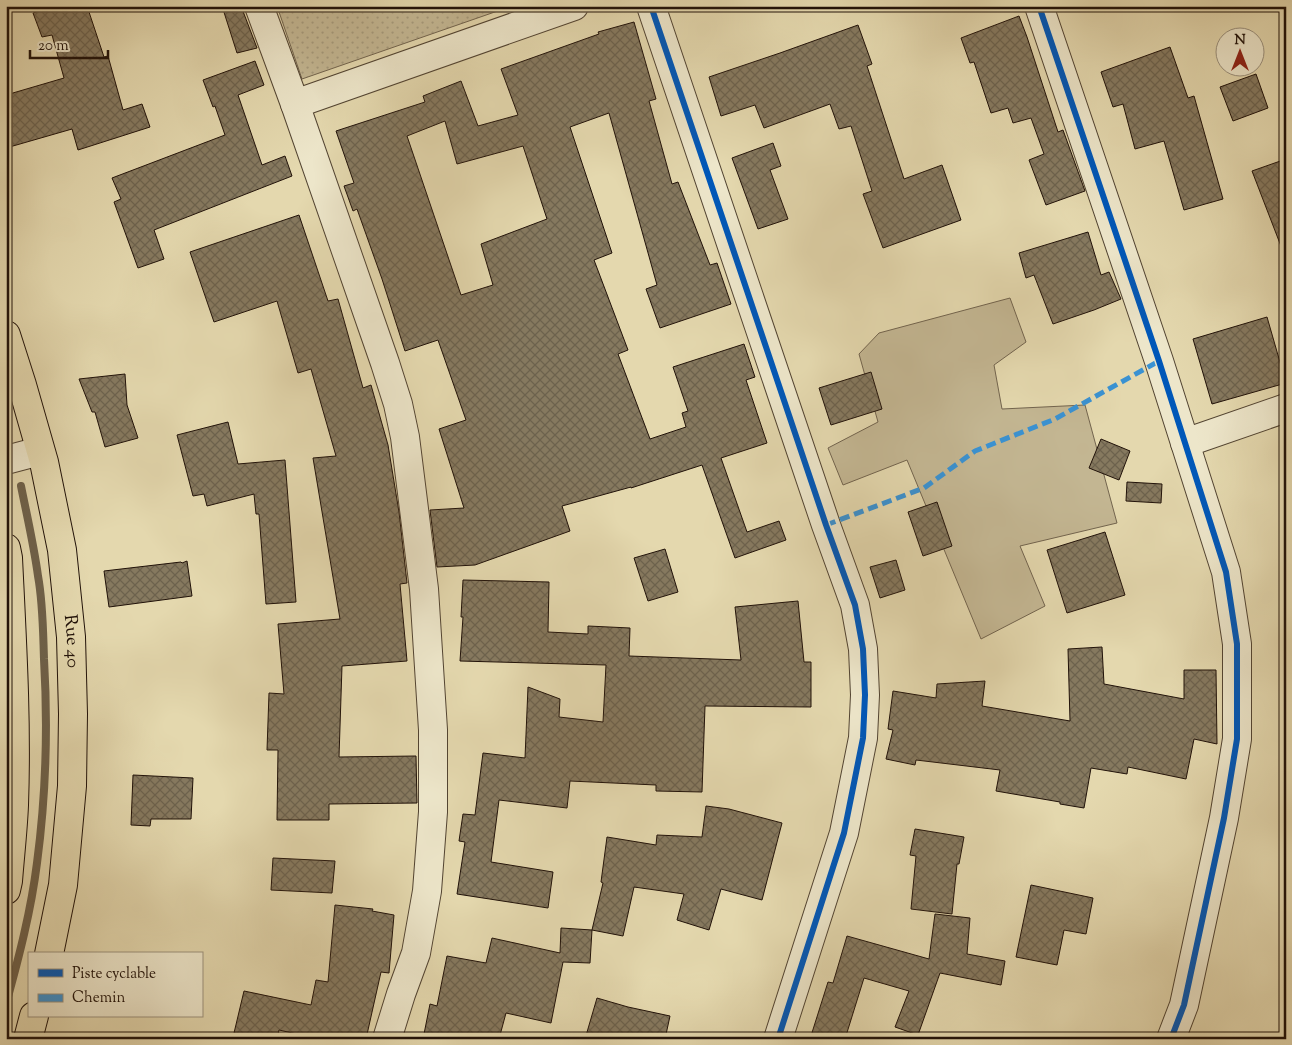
<svg xmlns="http://www.w3.org/2000/svg" width="1292" height="1045" viewBox="0 0 1292 1045" font-family="'Sorts Mill Goudy',serif">
	<style>
		.grass { fill: #c3b692; stroke: #72644e }
		.park { fill: url(#park-dots); stroke: #72644e }
		.lines { fill: none; stroke-linecap: round; stroke-linejoin: round }
		.stream { stroke: #6e614a; stroke-width: 8 }
		.building { fill: url(#building-cross-hatch); stroke: #211209; fill-rule: evenodd }
		.minor-casing { stroke: #524432; stroke-width: 30 }
		.major-casing { stroke: #211209; stroke-width: 30 }
		.minor { stroke: #ede6ca; stroke-width: 28 }
		.major { stroke: #e4d8ae; stroke-width: 28 }
		.quiet { stroke: #3a92d2; stroke-width: 5; stroke-dasharray: 10 5; stroke-linecap: butt }
		.cycleway-casing { stroke: #ede6ca; stroke-width: 9 }
		.cycleway { stroke: #0057b8; stroke-width: 6 }
		.labels { text-anchor: middle; dominant-baseline: central; stroke-width: 4; stroke-linejoin: round; paint-order: stroke }
		.street-label { font-size: 18px; fill: #211209; stroke: #ede6ca }
	</style>
	<defs>
		<pattern id="park-dots" width="8" height="8" patternUnits="userSpaceOnUse" patternTransform="scale(1.25)"><rect width="8" height="8" fill="#c3b692"/><path d="M2 2h.1M6 6h.1" fill="none" stroke="#a79b7d" stroke-width="1.8" stroke-linecap="round"/></pattern>
		<pattern id="building-cross-hatch" width="8" height="8" patternUnits="userSpaceOnUse" patternTransform="scale(1.25)"><rect width="8" height="8" fill="#86795f"/><path d="M0 0l8 8M0 8l8-8" fill="none" stroke="#6d624d"/></pattern>
	</defs>
	<rect width="100%" height="100%" fill="#e4d8ae"/>
	<filter id="stains"><feTurbulence type="fractalNoise" baseFrequency=".004" numOctaves="4"/><feColorMatrix values="0 0 0 0 .2 0 0 0 0 .09 0 0 0 0 .02 0 0 0 .5 -.17"/></filter>
	<radialGradient id="worn" r=".72"><stop offset=".6" stop-color="#630" stop-opacity="0"/><stop offset="1" stop-color="#630" stop-opacity=".3"/></radialGradient>
	<path class="grass" d="M1010,298L1026,342L994,365L1002,409L1085,405L1117,523L1020,546L1045,606L981,639L907,460L843,485L828,448L878,422L859,354L879,333Z"/>
	<path class="park" d="M277,6H512L302,79Z"/>
	<g class="lines">
		<path class="stream" d="M6,1004C19,957 31,911 37,863C46,795 48,727 44,659C43,631 43,603 38,576C34,546 27,516 21,486"/>
	</g>
	<g class="building">
		<path d="M53,6H87L104,57L108,56L123,110L142,104L150,127L78,150L72,129L6,148V95L64,78L52,35L42,37L33,13Z"/>
		<path d="M222,6H241L257,48L237,53Z"/>
		<path d="M1019,16L1027,37L1058,132L1063,130L1085,191L1046,205L1029,160L1044,154L1031,118L1013,123L1008,108L991,113L974,62L970,63L961,38Z"/>
		<path d="M634,22L656,99L649,101L672,184L678,182L710,265L717,263L731,304L660,328L646,289L657,285L609,113L570,127L612,253L594,260L628,350L618,354L650,439L686,427L682,413L688,411L673,367L744,344L755,377L746,380L767,443L721,458L747,532L779,521L786,540L735,558L702,465L631,488V487L562,506L570,531L475,565L437,567L430,510L464,508L439,429L466,420L438,340L405,351L382,279L357,209L353,211L344,186L354,183L336,131L425,102L423,96L461,81L478,126L518,115L501,69L599,34L598,32ZM445,121L457,164L523,146L547,219L481,244L493,285L461,295L407,136Z"/>
		<path d="M858,25L872,64L867,66L904,179L942,165L961,220L883,248L863,194L872,191L851,126L839,129L830,104L764,128L755,105L721,116L709,77L780,53Z"/>
		<path d="M1170,47L1188,98L1194,96L1223,199L1184,210L1164,141L1135,149L1123,104L1113,107L1101,72Z"/>
		<path d="M255,61L264,85L238,95L262,165L285,156L292,176L154,230L164,259L138,268L114,202L121,199L112,178L225,135L215,106L213,107L203,80Z"/>
		<path d="M1256,74L1268,108L1233,121L1220,87Z"/>
		<path d="M773,143L781,166L770,170L788,219L758,229L732,158Z"/>
		<path d="M1286,159V253L1284,254L1252,171Z"/>
		<path d="M299,215L328,301L338,299L363,388L371,385L388,445L399,512L407,583L400,584L407,661L342,666L339,757L416,756L417,803L329,804V820H277L278,750H267L269,693L284,694L278,624L340,619L313,458L336,456L311,369L298,373L277,301L214,322L190,252Z"/>
		<path d="M1088,232L1101,275L1109,272L1121,299L1094,310L1053,324L1034,275L1026,278L1019,253Z"/>
		<path d="M1267,317L1286,383L1212,404L1193,339Z"/>
		<path d="M871,372L882,409L831,425L819,388Z"/>
		<path d="M125,374L127,405L138,438L105,447L95,412H92L79,379Z"/>
		<path d="M228,422L238,464L285,460L296,602L266,604L259,514H256L254,494L207,506L204,494L193,496L177,435Z"/>
		<path d="M1101,439L1130,451L1119,480L1089,468Z"/>
		<path d="M1127,482L1162,484L1161,503L1126,501Z"/>
		<path d="M937,502L952,546L923,556L908,512Z"/>
		<path d="M1105,532L1125,595L1067,613L1047,550Z"/>
		<path d="M665,549L678,592L648,601L634,558Z"/>
		<path d="M896,560L905,590L880,598L870,567Z"/>
		<path d="M187,561L192,596L109,607L104,571L181,562L182,563Z"/>
		<path d="M463,580L549,582L548,632L588,634V626L630,628L629,656L741,660L735,607L798,601L804,662H811V707L705,706L702,792L656,791V785L570,781L567,808L499,800L491,862L553,872L548,908L457,894L465,842L459,841L463,814L475,815L483,753L525,758L528,687L560,699L559,717L603,722L606,665L460,661L463,617H461Z"/>
		<path d="M1102,647L1104,684L1184,699V670H1216L1217,744L1194,739L1186,779L1128,767L1127,774L1091,768L1084,808L1060,804V802L996,791L1000,770L916,760L915,765L886,759L893,730L888,729L893,691L936,698L937,684L985,681L982,706L1070,721L1068,649Z"/>
		<path d="M133,775L193,778L191,819H151L150,826L131,825Z"/>
		<path d="M706,806L729,809L782,823L762,900L721,889L709,930L677,920L684,894L634,887L623,936L592,930L603,883L601,882L607,837L656,845L657,835L702,837Z"/>
		<path d="M915,829L964,837L959,864H957L952,914L911,909L916,856L910,855Z"/>
		<path d="M273,858L335,861L332,893L271,890Z"/>
		<path d="M1031,885L1093,898L1086,934L1064,930L1057,965L1016,957Z"/>
		<path d="M335,905L373,909L372,911L394,915L389,973L381,972L366,1039H319L279,1030L277,1039H261L234,1033L244,991L311,1005L316,980L328,982Z"/>
		<path d="M935,914L970,918L967,954L1005,961L1001,985L940,973L918,1035L895,1027L909,991L864,978L845,1039H810L828,982L833,983L847,936L929,959Z"/>
		<path d="M561,928L592,930L590,963L563,962L551,1023L506,1013L499,1039H423L430,1004L437,1006L447,956L486,963L492,938L560,953Z"/>
		<path d="M597,998L628,1007L670,1016L665,1039H585Z"/>
	</g>
	<g class="lines">
		<defs>
			<g id="minor">
				<path d="M259,6L295,104L385,363L398,404L405,437L424,589L433,730V812L427,891L416,953L401,994L387,1039"/>
				<path d="M651,6L826,525L855,605L863,649L865,695L863,738L844,833L778,1039"/>
				<path d="M1039,6L1159,361L1226,572L1237,644V739L1224,818L1184,1005L1171,1039"/>
				<path d="M295,104L574,6"/>
				<path d="M1185,443L1286,408"/>
				<path d="M6,460L40,451"/>
			</g>
			<g id="major">
				<path id="s1" d="M6,335L22,385L44,462L62,550L71,637L73,714L72,786L63,885L49,954"/>
				<path d="M6,548L8,558C12,640 17,722 14,805C13,830 10,855 8,881L6,890"/>
				<path d="M28,1039L34,1016"/>
			</g>
		</defs>
		<use href="#minor" class="minor-casing"/>
		<use href="#major" class="major-casing"/>
		<use href="#minor" class="minor"/>
		<use href="#major" class="major"/>
		<path class="quiet" d="M826,525L924,488L975,451L1055,419L1159,361"/>
		<defs>
			<g id="cycleway">
				<path d="M651,6L826,525L855,605L863,649L865,695L863,738L844,833L778,1039"/>
				<path d="M1039,6L1159,361L1226,572L1237,644V739L1224,818L1184,1005L1171,1039"/>
			</g>
		</defs>
		<use href="#cycleway" class="cycleway-casing"/>
		<use href="#cycleway" class="cycleway"/>
	</g>
	<g class="labels">
		<g class="street-label">
			<text stroke="none"><textPath href="#s1" startOffset="314">Rue 40</textPath></text>
		</g>
	</g>
	<rect width="1292" height="1045" fill="none" stroke="#e4d8ae" stroke-width="25"/>
	<rect x="8" y="8" width="1277" height="1030" fill="none" stroke="#211209" stroke-width="2.5"/>
	<rect x="12" y="12" width="1267" height="1020" fill="none" stroke="#211209"/>
	<rect x="28" y="952" width="175" height="65" fill="#ede6ca" stroke="#9b917d"/>
	<rect x="38" y="969" width="25" height="8" fill="#0057b8" stroke="#9b917d"/>
	<text x="72" y="978" font-size="15" fill="#211209">Piste cyclable</text>
	<rect x="38" y="994" width="25" height="8" fill="#3a92d2" stroke="#9b917d"/>
	<text x="72" y="1002" font-size="15" fill="#211209">Chemin</text>
	<g transform="translate(1240 52)"><circle r="24" fill="#ede6ca" stroke="#9b917d"/>
	<path d="M0-4L9 19L0 12L-9 19Z" fill="#8f2418"/>
	<text y="-8" font-size="14" font-weight="bold" text-anchor="middle" fill="#211209">N</text>
	</g>
	<path d="M30 50v8h78v-8" fill="none" stroke="#211209" stroke-width="2.5"/>
	<text x="38" y="50" font-size="15" fill="#211209" stroke="#ede6ca" stroke-width="4" paint-order="stroke">20 m</text>
	<rect width="100%" height="100%" filter="url(#stains)"/>
	<rect width="100%" height="100%" fill="url(#worn)"/>
</svg>
